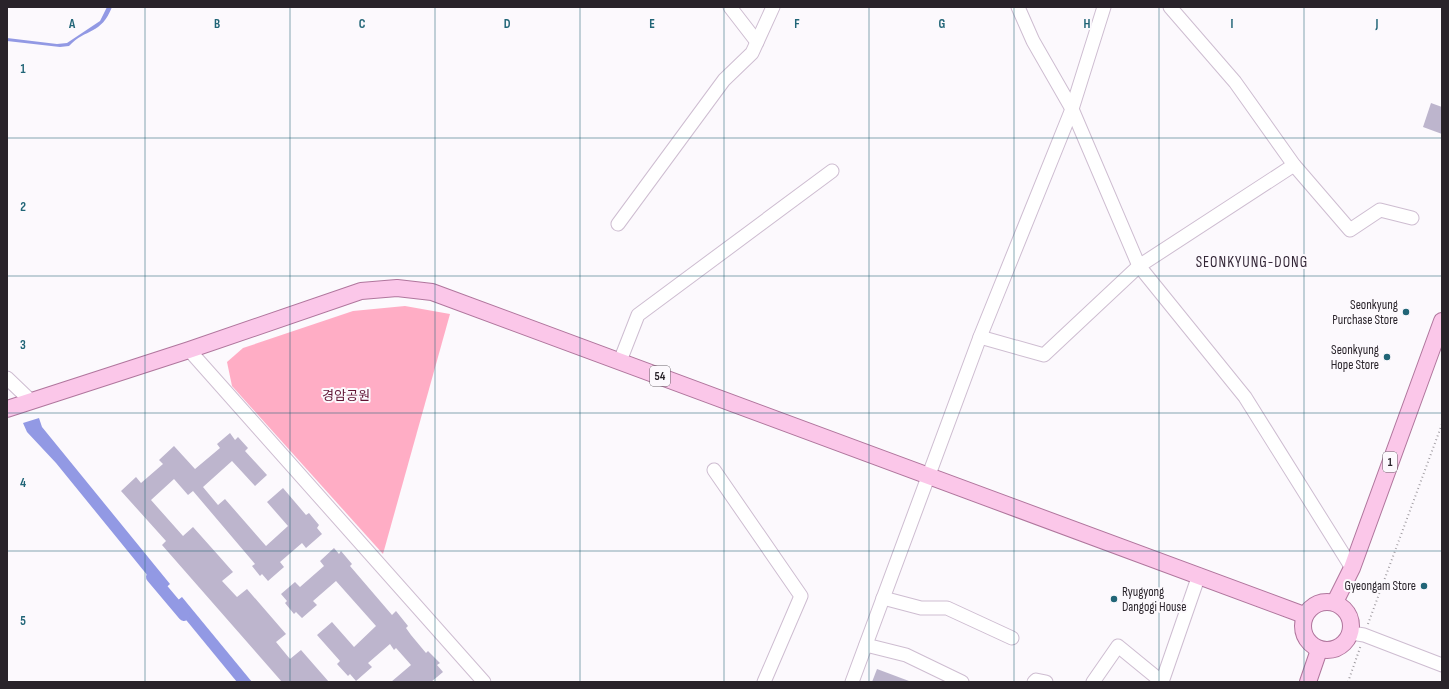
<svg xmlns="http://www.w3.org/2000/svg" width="1449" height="689" viewBox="0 0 1449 689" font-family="'Sofia Sans Condensed','Noto Sans KR',sans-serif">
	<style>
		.green { fill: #ffadc5 }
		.water { fill: #9299e4 }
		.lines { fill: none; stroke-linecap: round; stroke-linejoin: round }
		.canal { stroke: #9299e4; stroke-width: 12 }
		.building { fill: #bdb5cd }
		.minor-casing { stroke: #cebdd1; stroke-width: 15 }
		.major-casing { stroke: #b0769d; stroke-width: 18 }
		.path { stroke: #9f9ba0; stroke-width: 2; stroke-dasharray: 1 3; stroke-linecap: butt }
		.minor { stroke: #fff; stroke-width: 13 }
		.major { stroke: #fbc7e9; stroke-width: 16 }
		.grid { fill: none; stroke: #216577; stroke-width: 1; stroke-opacity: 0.55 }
		.poi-dot { fill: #216577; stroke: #fcf9fd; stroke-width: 1.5 }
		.labels { text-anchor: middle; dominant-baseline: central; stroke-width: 4; stroke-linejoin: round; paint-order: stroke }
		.shield { fill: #fcf9fd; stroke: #686369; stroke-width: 1 }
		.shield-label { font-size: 12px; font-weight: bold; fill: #29232a }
		.poi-label { font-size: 13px; fill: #29232a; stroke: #fcf9fd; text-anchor: end }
		.park-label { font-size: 13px; fill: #601333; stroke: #fcf9fd }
		.quarter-label { font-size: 15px; letter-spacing: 1px; fill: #342737; stroke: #fcf9fd }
		.grid-label { font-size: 13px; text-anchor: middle; font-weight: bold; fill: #216577; stroke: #fcf9fd; stroke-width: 4; stroke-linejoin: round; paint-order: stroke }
	</style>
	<rect width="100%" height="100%" fill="#fcf9fd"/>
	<path class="green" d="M405,306L450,314L383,554L232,386L227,362L243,348L353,311Z"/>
	<g class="water">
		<path d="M107,7H112C101,35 86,28 69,46L60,47L7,41V38L57,44L67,43L100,21Z"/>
		<path d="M39,418L42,427L170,584L161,592L56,463L27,432L23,423Z"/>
		<path d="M182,597L252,682H237L173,604Z"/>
	</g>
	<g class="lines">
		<path class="canal" d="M152,577L184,615"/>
	</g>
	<g class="building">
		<path d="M1431,103L1442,107V134L1423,127Z"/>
		<path d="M230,433L235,440L238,437L248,448L245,451L267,475L255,486L232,461L203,487L218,505L225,499L266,546L288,526L267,502L283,488L306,515L309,513L319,525L317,528L322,534L306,548L302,543L280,562L284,567L268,581L262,574L260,576L252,566L255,564L193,491L188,495L174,479L151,500L183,536L193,527L218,555L233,572L222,581L237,597L247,589L286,634L276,642L290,659L301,650L329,682H282L162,545L166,541L121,491L136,477L141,483L163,464L159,460L174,446L195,469L220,448L217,444Z"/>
		<path d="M334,548L339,554L341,551L352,564L350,566L392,615L396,611L408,626L406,628L411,635L426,653L428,651L440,663L437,665L443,672L431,682H391L411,665L396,648L394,650L390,644L368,663L372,667L356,681L350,674L348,676L337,664L340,661L317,635L332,622L354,647L376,626L336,581L313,601L317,605L302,618L296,612L294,614L285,603L287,601L281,594L295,582L300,587L324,566L320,561Z"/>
		<path d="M877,669L909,681V682H872Z"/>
	</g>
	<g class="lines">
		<defs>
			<g id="minor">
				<path d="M730,7L757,42"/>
				<path d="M1018,7L1033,41L1072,109L1139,266L1245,397L1352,568"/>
				<path d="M1170,7L1235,82L1294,165L1350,230L1380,210L1412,218"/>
				<path d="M618,224L724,80L752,53L773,7"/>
				<path d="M980,337L1044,355L1139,266L1294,165"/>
				<path d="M189,350L484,682"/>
				<path d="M620,361L638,315L832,171"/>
				<path d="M7,378L31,401"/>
				<path d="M714,470L801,596L764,682"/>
				<path d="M883,598L921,608H947L1012,638"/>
				<path d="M1351,633L1364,635L1442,665"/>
				<path d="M866,645L906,655L962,682"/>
				<path d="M852,682L980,337L1072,109L1104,7"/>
				<path d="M1034,682L1036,680L1046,682"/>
				<path d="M1093,682L1118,646L1162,682"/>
				<path d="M1162,682L1199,575"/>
			</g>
			<g id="major">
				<path d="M7,409L189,350L361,291L397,288L432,292L1304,615"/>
				<circle cx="1327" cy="626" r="24"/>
				<path d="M1335,602L1352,568L1442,321"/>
				<path d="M1308,682L1319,650"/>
			</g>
		</defs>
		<use href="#minor" class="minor-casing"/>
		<use href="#major" class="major-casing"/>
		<g class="path">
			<path d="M1368,624L1442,424"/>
			<path d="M1348,682L1361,645"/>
		</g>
		<use href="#minor" class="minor"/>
		<use href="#major" class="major"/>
	</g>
	<path class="grid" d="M145,7V682M290,7V682M435,7V682M580,7V682M724,7V682M869,7V682M1014,7V682M1159,7V682M1304,7V682M7,138H1442M7,276H1442M7,413H1442M7,551H1442"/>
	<g class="poi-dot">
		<circle cx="1406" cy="312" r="4"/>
		<circle cx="1387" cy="357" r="4"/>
		<circle cx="1424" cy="586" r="4"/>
		<circle cx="1114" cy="599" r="4"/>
	</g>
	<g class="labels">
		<g class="shield">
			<rect x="650" y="366" width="20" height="20" rx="3"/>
			<rect x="1383" y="452" width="14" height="20" rx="3"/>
		</g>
		<g class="shield-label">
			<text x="660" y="376">54</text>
			<text x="1390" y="462">1</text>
		</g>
		<g class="poi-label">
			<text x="1398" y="305">Seonkyung<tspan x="1398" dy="15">Purchase Store</tspan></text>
			<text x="1379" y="350">Seonkyung<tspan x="1379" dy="15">Hope Store</tspan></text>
			<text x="1416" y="586">Gyeongam Store</text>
			<text x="1122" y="592" text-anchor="start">Ryugyong<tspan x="1122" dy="15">Dangogi House</tspan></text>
		</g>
		<g class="park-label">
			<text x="346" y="396">경암공원</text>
		</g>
		<g class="quarter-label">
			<text x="1252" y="262">SEONKYUNG-DONG</text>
		</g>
	</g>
	<g class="grid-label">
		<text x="72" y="28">A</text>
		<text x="217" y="28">B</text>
		<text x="362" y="28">C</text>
		<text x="507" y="28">D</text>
		<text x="652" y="28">E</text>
		<text x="797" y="28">F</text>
		<text x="942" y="28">G</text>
		<text x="1087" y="28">H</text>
		<text x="1232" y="28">I</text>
		<text x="1377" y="28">J</text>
		<text x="23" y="73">1</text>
		<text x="23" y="211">2</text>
		<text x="23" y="349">3</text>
		<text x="23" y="487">4</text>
		<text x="23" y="625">5</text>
	</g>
	<rect width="1449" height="689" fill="none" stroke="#29232a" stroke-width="16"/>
</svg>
